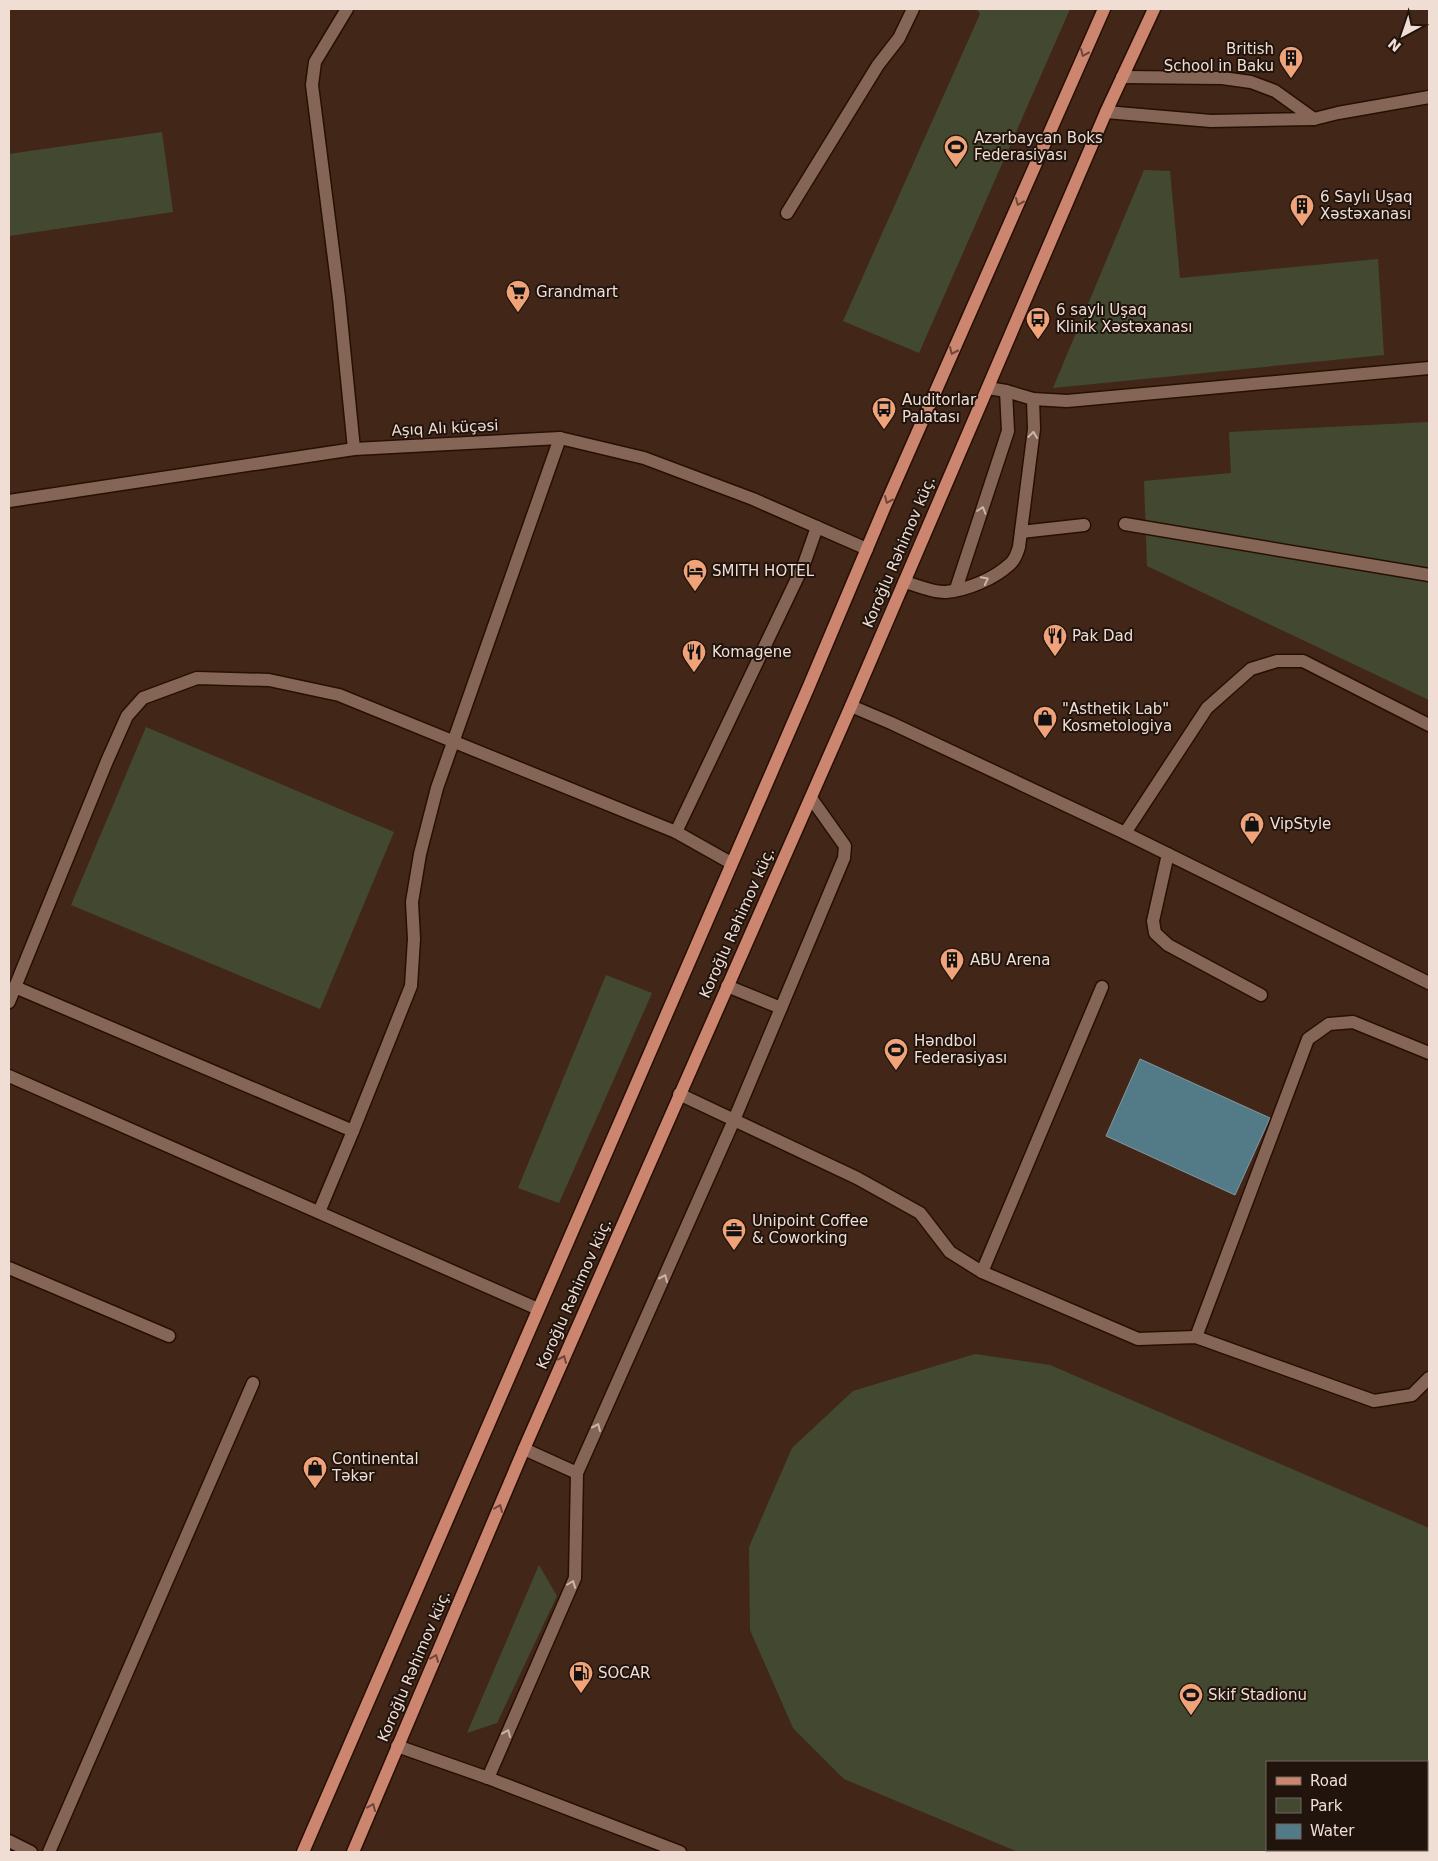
<svg xmlns="http://www.w3.org/2000/svg" width="1438" height="1861" viewBox="0 0 1438 1861" font-family="'DejaVu Sans',sans-serif">
	<style>
		.green { fill: #434930; fill-rule: evenodd }
		.water { fill: #537a87; stroke: #82989e }
		.lines { fill: none; stroke-linecap: round; stroke-linejoin: round }
		.service-casing { stroke: #280f03; stroke-width: 15 }
		.minor-casing { stroke: #280f03; stroke-width: 15 }
		.primary-casing { stroke: #280f03; stroke-width: 15 }
		.service { stroke: #856656; stroke-width: 12 }
		.minor { stroke: #856656; stroke-width: 12 }
		.primary { stroke: #cc8670; stroke-width: 12 }
		.oneway { stroke: #6d473a }
		.oneway2 { stroke: #cbb4a9 }
		.labels { text-anchor: middle; dominant-baseline: central; stroke-width: 4; stroke-linejoin: round; paint-order: stroke }
		.poi-label { font-size: 15px; fill: #f0ded5; stroke: #20140d; text-anchor: start }
		.street-label { font-size: 15px; fill: #f0ded5; stroke: #20140d }
	</style>
	<rect width="100%" height="100%" fill="#422719"/>
	<g class="green">
		<path d="M977,9H1070L919,353L843,321L980,14Z"/>
		<path d="M162,132L173,212L9,236V154Z"/>
		<path d="M1144,170L1170,171L1180,278L1378,259L1384,355L1053,388Z"/>
		<path d="M1429,422V700L1147,566L1144,481L1231,473L1229,432Z"/>
		<path d="M146,727L394,832L320,1009L71,905Z"/>
		<path d="M606,975L652,993L559,1203L518,1188Z"/>
		<path d="M975,1354L1050,1365L1429,1528V1852H1018L844,1779L793,1728L750,1630L749,1547L792,1448L853,1391ZM1427,1762V1850H1267V1762Z"/>
		<path d="M539,1565L557,1596L497,1723L467,1733Z"/>
	</g>
	<path class="water" d="M1140,1059L1270,1118L1235,1195L1106,1136Z"/>
	<g class="lines">
		<defs>
			<g id="service">
				<path d="M347,9L315,62L312,85L339,298L354,449"/>
				<path d="M1122,77L1222,78L1251,82L1275,91L1314,119"/>
				<path d="M1106,112L1211,121L1314,119L1338,113L1429,97"/>
				<path d="M787,213L878,65L899,38L913,9"/>
				<path d="M988,388L1006,391L1033,399L1067,401L1429,368"/>
				<path d="M1125,524L1429,575"/>
				<path d="M1021,532L1084,525"/>
				<path d="M904,582C917,585 933,593 946,592C967,590 994,579 1010,564C1015,560 1017,554 1019,547L1034,429L1033,399"/>
				<path d="M956,589L1008,431L1006,391"/>
				<path d="M851,706L891,723L1125,833L1429,983"/>
				<path d="M676,832L804,564L817,527"/>
				<path d="M1125,833L1207,708L1251,669L1277,661H1303L1429,725"/>
				<path d="M1168,854L1153,921L1155,933L1168,945L1261,995"/>
				<path d="M727,986L781,1008"/>
				<path d="M15,987L107,761L127,716L143,698L197,678L269,680L339,695L676,832L731,863"/>
				<path d="M9,1002L15,987L353,1131L411,986L414,939L412,902L420,854L437,788L560,438"/>
				<path d="M9,1076L538,1309"/>
				<path d="M679,1094L857,1178L920,1213L950,1252L982,1272L1138,1339L1196,1337L1374,1401L1412,1395L1429,1378"/>
				<path d="M319,1212L353,1131"/>
				<path d="M9,1268L169,1336"/>
				<path d="M982,1272L1102,987"/>
				<path d="M1196,1337L1308,1039L1329,1024L1353,1022L1429,1053"/>
				<path d="M524,1449L577,1473"/>
				<path d="M397,1746L488,1778L680,1852"/>
				<path d="M488,1778L575,1578L577,1473L734,1120L844,858L845,846L811,798"/>
				<path d="M9,1841L31,1852"/>
				<path d="M49,1852L253,1383"/>
			</g>
			<path id="minor" d="M9,501L354,449L560,438L644,458L753,499L867,549"/>
			<g id="primary">
				<path d="M303,1852L809,686L885,506L1104,9"/>
				<path d="M353,1852L524,1449L851,706L1106,112L1154,9"/>
			</g>
		</defs>
		<use href="#service" class="service-casing"/>
		<use href="#minor" class="minor-casing"/>
		<use href="#primary" class="primary-casing"/>
		<use href="#service" class="service"/>
		<use href="#minor" class="minor"/>
		<use href="#primary" class="primary"/>
	</g>
	<defs><path id="oneway-chevron" d="M-2-3.5L2.5 0L-2 3.5" fill="none" stroke-width="1.6" stroke-linecap="round" stroke-linejoin="round" transform="scale(1.25)"/></defs>
	<g class="oneway">
		<use href="#oneway-chevron" transform="translate(1084 53) rotate(114)"/>
		<use href="#oneway-chevron" transform="translate(1019 202) rotate(114)"/>
		<use href="#oneway-chevron" transform="translate(953 351) rotate(114)"/>
		<use href="#oneway-chevron" transform="translate(888 500) rotate(114)"/>
		<use href="#oneway-chevron" transform="translate(563 1359) rotate(-66)"/>
		<use href="#oneway-chevron" transform="translate(499 1508) rotate(-67)"/>
		<use href="#oneway-chevron" transform="translate(435 1658) rotate(-67)"/>
		<use href="#oneway-chevron" transform="translate(372 1807) rotate(-67)"/>
	</g>
	<g class="oneway2">
		<use href="#oneway-chevron" transform="translate(1033 435) rotate(-84)"/>
		<use href="#oneway-chevron" transform="translate(982 510) rotate(-72)"/>
		<use href="#oneway-chevron" transform="translate(985 580) rotate(-27)"/>
		<use href="#oneway-chevron" transform="translate(664 1278) rotate(-66)"/>
		<use href="#oneway-chevron" transform="translate(597 1427) rotate(-66)"/>
		<use href="#oneway-chevron" transform="translate(572 1584) rotate(-69)"/>
		<use href="#oneway-chevron" transform="translate(507 1733) rotate(-67)"/>
	</g>
	<defs>
		<symbol id="building-pin" viewBox="-11 -11 22 30"><path d="M0 17L-7.5 6A9.5 9.5 0 1 1 7.5 6Z" fill="#f0a378" stroke="#20140d"/><path d="M-4-6H4V6H1V3H-1V6H-4ZM-2.5-4.3h1.7v1.8h-1.7ZM.8-4.3h1.7v1.8H.8ZM-2.5-1h1.7V.8h-1.7ZM.8-1h1.7V.8H.8Z" fill="#111"/></symbol>
		<symbol id="stadium-pin" viewBox="-11 -11 22 30"><path d="M0 17L-7.5 6A9.5 9.5 0 1 1 7.5 6Z" fill="#f0a378" stroke="#20140d"/><path d="M0-5a6.5 5 0 1 0 0 10a6.5 5 0 1 0 0-10ZM-3.5-1.8h7v3.6h-7Z" fill="#111"/></symbol>
		<symbol id="supermarket-pin" viewBox="-11 -11 22 30"><path d="M0 17L-7.5 6A9.5 9.5 0 1 1 7.5 6Z" fill="#f0a378" stroke="#20140d"/><path d="M-6-5.5h2.5l.6 2H6L4.5 2H-2.5L-4.4-4H-6ZM-1.5 3.2a1.3 1.3 0 1 0 .1 0ZM3 3.2a1.3 1.3 0 1 0 .1 0Z" fill="#111"/></symbol>
		<symbol id="bus-pin" viewBox="-11 -11 22 30"><path d="M0 17L-7.5 6A9.5 9.5 0 1 1 7.5 6Z" fill="#f0a378" stroke="#20140d"/><path d="M-5-6H5V4H4V6H2V4H-2V6H-4V4H-5ZM-3.5-4V0h7V-4ZM-3.5 1.2v1.5H-2V1.2ZM2 1.2v1.5H3.5V1.2Z" fill="#111"/></symbol>
		<symbol id="hotel-pin" viewBox="-11 -11 22 30"><path d="M0 17L-7.5 6A9.5 9.5 0 1 1 7.5 6Z" fill="#f0a378" stroke="#20140d"/><path d="M-6-4.5h1.5V1H6V5H4.5V3h-9V5H-6ZM-4 0a1.8 1.8 0 1 1 3.6 0ZM.5 0V-2.5h3Q6-2.5 6 0Z" fill="#111"/></symbol>
		<symbol id="restaurant-pin" viewBox="-11 -11 22 30"><path d="M0 17L-7.5 6A9.5 9.5 0 1 1 7.5 6Z" fill="#f0a378" stroke="#20140d"/><path d="M-5-6h1v4h1v-4h1v4h1v-4h1v5L-1.5 .5V6h-2V.5L-5-1ZM5-6V6H3V1.5H1.5Q1.5-4 5-6Z" fill="#111"/></symbol>
		<symbol id="shop-pin" viewBox="-11 -11 22 30"><path d="M0 17L-7.5 6A9.5 9.5 0 1 1 7.5 6Z" fill="#f0a378" stroke="#20140d"/><path d="M-5-2.5h2.3a2.7 3.5 0 0 1 5.4 0H5L5.5 6h-11ZM-1.5-2.5h3a1.5 2.3 0 0 0-3 0Z" fill="#111"/></symbol>
		<symbol id="office-pin" viewBox="-11 -11 22 30"><path d="M0 17L-7.5 6A9.5 9.5 0 1 1 7.5 6Z" fill="#f0a378" stroke="#20140d"/><path d="M-6-3h4V-5.5h4V-3h4V5H-6ZM-1-4.5V-3h2v-1.5ZM-6 0V1H6V0Z" fill="#111"/></symbol>
		<symbol id="fuel-pin" viewBox="-11 -11 22 30"><path d="M0 17L-7.5 6A9.5 9.5 0 1 1 7.5 6Z" fill="#f0a378" stroke="#20140d"/><path d="M-5.5-6h7V0h2V4h1.3V-2.5L3-4.5l.8-.8L6-3V5H2.5V1h-1V6h-7ZM-4.2-4.7v3.2H.2V-4.7Z" fill="#111"/></symbol>
	</defs>
	<g fill-rule="evenodd">
		<use href="#building-pin" x="1277" y="44" width="28" height="38"/>
		<use href="#stadium-pin" x="942" y="133" width="28" height="38"/>
		<use href="#building-pin" x="1288" y="192" width="28" height="38"/>
		<use href="#supermarket-pin" x="504" y="278" width="28" height="38"/>
		<use href="#bus-pin" x="1024" y="305" width="28" height="38"/>
		<use href="#bus-pin" x="870" y="395" width="28" height="38"/>
		<use href="#hotel-pin" x="681" y="557" width="28" height="38"/>
		<use href="#restaurant-pin" x="1041" y="622" width="28" height="38"/>
		<use href="#restaurant-pin" x="680" y="638" width="28" height="38"/>
		<use href="#shop-pin" x="1031" y="704" width="28" height="38"/>
		<use href="#shop-pin" x="1238" y="810" width="28" height="38"/>
		<use href="#building-pin" x="938" y="946" width="28" height="38"/>
		<use href="#stadium-pin" x="882" y="1036" width="28" height="38"/>
		<use href="#office-pin" x="720" y="1216" width="28" height="38"/>
		<use href="#shop-pin" x="301" y="1454" width="28" height="38"/>
		<use href="#fuel-pin" x="567" y="1659" width="28" height="38"/>
		<use href="#stadium-pin" x="1177" y="1681" width="28" height="38"/>
	</g>
	<g class="labels">
		<g class="poi-label">
			<text x="1274" y="49" text-anchor="end">British<tspan x="1274" dy="17">School in Baku</tspan></text>
			<text x="974" y="138">Azərbaycan Boks<tspan x="974" dy="17">Federasiyası</tspan></text>
			<text x="1320" y="197">6 Saylı Uşaq<tspan x="1320" dy="17">Xəstəxanası</tspan></text>
			<text x="536" y="292">Grandmart</text>
			<text x="1056" y="310">6 saylı Uşaq<tspan x="1056" dy="17">Klinik Xəstəxanası</tspan></text>
			<text x="902" y="400">Auditorlar<tspan x="902" dy="17">Palatası</tspan></text>
			<text x="712" y="571">SMITH HOTEL</text>
			<text x="1072" y="636">Pak Dad</text>
			<text x="712" y="652">Komagene</text>
			<text x="1062" y="709">"Asthetik Lab"<tspan x="1062" dy="17">Kosmetologiya</tspan></text>
			<text x="1270" y="824">VipStyle</text>
			<text x="970" y="960">ABU Arena</text>
			<text x="914" y="1041">Həndbol<tspan x="914" dy="17">Federasiyası</tspan></text>
			<text x="752" y="1221">Unipoint Coffee<tspan x="752" dy="17">&amp; Coworking</tspan></text>
			<text x="332" y="1459">Continental<tspan x="332" dy="17">Təkər</tspan></text>
			<text x="598" y="1673">SOCAR</text>
			<text x="1208" y="1695">Skif Stadionu</text>
		</g>
		<g class="street-label">
			<text transform="translate(445 428) rotate(-3)">Aşıq Alı küçəsi</text>
			<text transform="translate(899 552) rotate(-67)">Koroğlu Rəhimov küç.</text>
			<text transform="translate(737 923) rotate(-66)">Koroğlu Rəhimov küç.</text>
			<text transform="translate(574 1294) rotate(-66)">Koroğlu Rəhimov küç.</text>
			<text transform="translate(414 1666) rotate(-67)">Koroğlu Rəhimov küç.</text>
		</g>
	</g>
	<rect width="1438" height="1861" fill="none" stroke="#f0ded5" stroke-width="20"/>
	<rect x="1266" y="1761" width="162" height="90" fill="#20140d" stroke="#73655d"/>
	<rect x="1276" y="1777" width="25" height="8" fill="#cc8670" stroke="#73655d"/>
	<text x="1310" y="1786" font-size="15" fill="#f0ded5">Road</text>
	<rect x="1276" y="1798" width="25" height="15" fill="#434930" stroke="#73655d"/>
	<text x="1310" y="1811" font-size="15" fill="#f0ded5">Park</text>
	<rect x="1276" y="1824" width="25" height="15" fill="#537a87" stroke="#73655d"/>
	<text x="1310" y="1836" font-size="15" fill="#f0ded5">Water</text>
	<g transform="translate(1403 35) rotate(220)" stroke="#20140d" stroke-width="4" paint-order="stroke">
	<path d="M0-4L9 19L0 12L-9 19Z" fill="#f0ded5"/>
	<text y="-8" font-size="14" font-weight="bold" text-anchor="middle" fill="#f0ded5">N</text>
	</g>
</svg>
